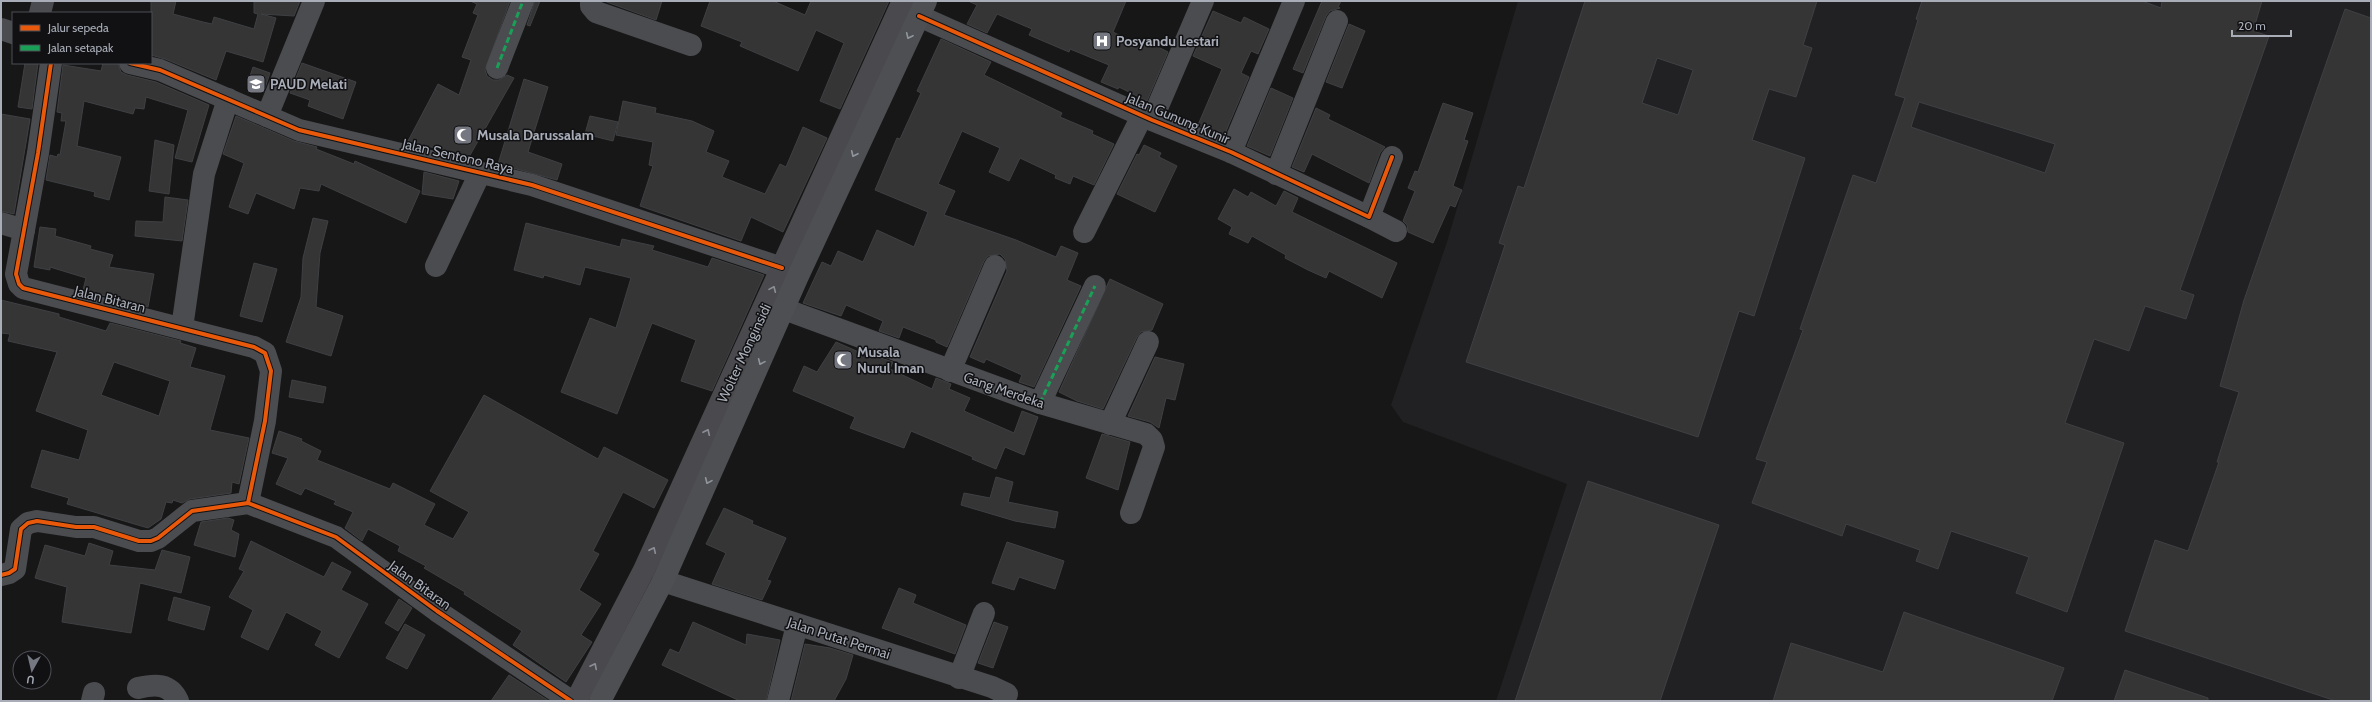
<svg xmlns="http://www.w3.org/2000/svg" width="2372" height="702" viewBox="0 0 2372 702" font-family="Cabin,sans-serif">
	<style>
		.built { fill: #212123 }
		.building { fill: #353536; stroke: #3f4043; fill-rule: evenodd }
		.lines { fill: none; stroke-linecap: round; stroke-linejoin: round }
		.street { stroke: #4b4c50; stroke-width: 22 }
		.secondary { stroke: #4a4a4e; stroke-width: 22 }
		.primary { stroke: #4d4f52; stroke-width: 22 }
		.quiet { stroke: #1a9f57; stroke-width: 3; stroke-dasharray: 6 3; stroke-linecap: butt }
		.cycleway-casing { stroke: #111113; stroke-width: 6 }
		.cycleway { stroke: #e8590c; stroke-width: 4 }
		.oneway { stroke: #91969e }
		.oneway2 { stroke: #8c8f98 }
		.labels { text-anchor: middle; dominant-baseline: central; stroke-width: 3; stroke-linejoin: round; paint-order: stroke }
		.poi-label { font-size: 14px; font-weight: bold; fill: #a8adb8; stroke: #111113; text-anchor: start }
		.street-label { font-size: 14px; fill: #a8adb8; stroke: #111113 }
	</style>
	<rect width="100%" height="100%" fill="#171717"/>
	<path class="built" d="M1518,1H2371V701H1496L1567,484L1403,422L1391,405L1447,242Z"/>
	<g class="building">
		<path d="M151,1H176L173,14L203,22L212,24L214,17L254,29L258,14L254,13V1H300L294,16L261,14L276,18L263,62L226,51L216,80L165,59L151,55Z"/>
		<path d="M470,1H510L485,70L487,76L493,80H499L507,75L514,78L469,157L408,141L438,84L459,95L471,60L462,57L478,15L473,13L477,4Z"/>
		<path d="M535,1H540L530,26L527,25Z"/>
		<path d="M604,1H662L656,20Z"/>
		<path d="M710,1H773L805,15L811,1H889L840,109L820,101L844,43L816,30L798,71L740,46L742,42L701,26Z"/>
		<path d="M968,1H1126L1113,32L1142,47L1146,41L1168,52L1147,101L1119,87L1118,89L1101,82L1109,65L1070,49L1069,52L1029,35L1032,29L997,14L987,33L967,24L977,5Z"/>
		<path d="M1322,1H1341L1338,7L1340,8L1330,11L1326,16L1303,73L1293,69Z"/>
		<path d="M1585,1H1817L1803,45L1812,48L1796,97L1769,89L1752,140L1805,158L1754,316L1739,311L1698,437L1466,362L1505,245L1499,243L1518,186L1524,188ZM1657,58L1693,70L1678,115L1642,103Z"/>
		<path d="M1922,1H2142L2161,8L2162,1H2262L2253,31L2269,36L2180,290L2194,295L2186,319L2145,306L2129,351L2094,339L2065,423L2124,443L2067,612L2016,593L2029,557L1951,531L1938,569L1916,561L1920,550L1846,524L1842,536L1752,503L1767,462L1756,459L1803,330L1800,329L1853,175L1876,183L1905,98L1895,95L1918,20L1916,19ZM1919,102L2055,144L2045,173L1911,127Z"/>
		<path d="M2345,9L2371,18V701H2336L2125,631L2155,540L2188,551L2219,462H2217L2239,392L2220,386L2244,300Z"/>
		<path d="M1213,11L1241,23L1244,17L1269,29L1258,54L1251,51L1241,73L1249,77L1224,136L1198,125L1222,69L1193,56Z"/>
		<path d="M1349,24L1365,31L1342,88L1326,82Z"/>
		<path d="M941,39L991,62L984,75L1062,113L1060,117L1093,131L1092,134L1114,144L1094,185L1073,176L1070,184L1055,178L1056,175L1020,158L1009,181L989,172L1000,148L962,131L938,184L955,191L944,215L1016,240L1056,257L1061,246L1078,253L1067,280L1081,286L1034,387L1019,382L1022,375L986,359L984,363L970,357L1007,271L1005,259L1000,254L988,256L984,261L947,347L936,342V340L903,327L899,338L879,331L883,321L846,305L841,316L803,303L822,262L831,266L838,251L863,262L877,230L914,247L928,212L875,190L897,138L900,139L921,93L917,91Z"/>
		<path d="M25,63H38L32,109L18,107Z"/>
		<path d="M103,63H118L121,72L127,75L156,82L209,105L192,162L175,158L188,110L146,97L144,109L135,108L133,114L84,101L77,146L121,157L109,200L94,196L95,192L46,180L50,155L57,157L58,154L60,155L66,121H61L62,113L57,112L63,65L101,71Z"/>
		<path d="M302,63L356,82L343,119L308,106L310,100L290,93Z"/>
		<path d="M253,67L270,73L264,91L247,85Z"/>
		<path d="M524,79L548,87L528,152L562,164L557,180L498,164Z"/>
		<path d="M1271,88L1293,98L1270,156L1247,146Z"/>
		<path d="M623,101L656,108L655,113L692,121L714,131L706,152L729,161L722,177L765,194L780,164L786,167L803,127L827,138L783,232L751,217L741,241L640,206L653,166L649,165L653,142L616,135Z"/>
		<path d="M1443,103L1473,113L1464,140L1468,141L1453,186L1462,190L1455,207L1450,205L1433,243L1408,232L1407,225L1403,221L1415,191L1408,188L1415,171L1418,172Z"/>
		<path d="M1316,108L1330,115L1328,119L1385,147L1380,153L1369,183L1312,154L1304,172L1292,167Z"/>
		<path d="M1,114L30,119L14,214L1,211Z"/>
		<path d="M236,116L294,141L317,147L316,149L354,164L355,161L420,191L406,223L321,184L319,191L300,188L294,209L256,193L248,214L229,207L244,163L223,154Z"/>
		<path d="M590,116L618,122L613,141L585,134Z"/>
		<path d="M155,140L174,145L169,194L149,191Z"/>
		<path d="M1144,145L1161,153L1159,157L1177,166L1155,212L1117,194L1137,154L1139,155Z"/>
		<path d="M424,172L459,181L453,199L422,194Z"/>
		<path d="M1234,189L1248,197L1251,192L1276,206L1284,191L1298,198L1292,212L1397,263L1382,298L1329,271L1326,278L1308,270L1285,258L1286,255L1252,236L1248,243L1229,234L1232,227L1218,219Z"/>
		<path d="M165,197L188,200L182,241L135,236L136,221L163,222Z"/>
		<path d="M313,218L328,221L320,253L316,307L343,316L331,356L286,342L301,297L303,258Z"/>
		<path d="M526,223L620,247L622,239L654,246L652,250L708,267L712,258L764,275L712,391L681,381L696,340L652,323L617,414L561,392L590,318L616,328L631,278L585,267L580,285L544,275L543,278L514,270Z"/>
		<path d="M40,227L56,229L55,236L91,246L90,249L113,255L109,267L154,274L148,307L83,290L86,278L50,267V270L34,267Z"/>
		<path d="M254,263L277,269L262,322L240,316Z"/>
		<path d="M1110,279L1163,304L1152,330L1141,332L1137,337L1103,409L1077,401L1059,392Z"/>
		<path d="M1,300L59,314V317L106,331L110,323L181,341L180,343L196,348L190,367L225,376L210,430L249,438L239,484L232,482L231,493L190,499L182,503L173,500L172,503L166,502L161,519L148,528L67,504L69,498L31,487L42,450L79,460L88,430L36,411L57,352L8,341L10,334L1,333ZM114,362L170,381L159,416L101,395Z"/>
		<path d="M836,342L868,356L869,354L893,362L890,369L932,389L936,378L951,384L949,389L970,398L964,411L1014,433L1022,411L1038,417L1024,455L1005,447L996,469L972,459L973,457L911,431L904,448L850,428L855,417L793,391L804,366L817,372Z"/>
		<path d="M1155,357L1184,364L1175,400L1166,398L1159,428L1150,422L1128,416Z"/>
		<path d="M292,380L326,387L323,403L289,397Z"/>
		<path d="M484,395L598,459L604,447L668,480L654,508L623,492L593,551L599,554L579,590L601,604L581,635L592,642L566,682L513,645L522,631L464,594L465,592L424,568L426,566L398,551L400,546L368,529L362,541L345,528L353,512L334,504L336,501L305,488L301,495L276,484L288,458L272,453L279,431L302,439L301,441L321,451L317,460L390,489L393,483L435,504L424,525L453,539L469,512L430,491Z"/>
		<path d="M1102,434L1130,442L1118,490L1086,478Z"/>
		<path d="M996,477L1013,482L1008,502L1058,512L1055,528L1015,521L961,505L964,493L990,498Z"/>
		<path d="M1588,481L1719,525L1660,701H1515Z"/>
		<path d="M724,508L753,521L752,524L786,538L767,580L771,581L762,600L712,584L726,553L706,544Z"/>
		<path d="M228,518L234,520L231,530L239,534L235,557L194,545L201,522Z"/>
		<path d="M251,541L324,577L332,562L351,572L341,590L368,604L339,658L315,645L322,631L286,612L268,650L241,637L253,610L229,597L244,571L239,569Z"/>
		<path d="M1007,542L1064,561L1055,589L1019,577L1014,590L992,583Z"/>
		<path d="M89,543L113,551L109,565L155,570L162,550L190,557L181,593L140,583L131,633L62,622L67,587L35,578L45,545L85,556Z"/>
		<path d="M899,588L916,595L913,603L966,625L955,654L882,628Z"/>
		<path d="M174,597L210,607L204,630L168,620Z"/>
		<path d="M399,599L412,608L398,631L385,623Z"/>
		<path d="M1904,612L2064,668L2052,701H1773L1791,643L1883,672Z"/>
		<path d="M693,622L746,645L747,634L780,640L766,701H740L662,665L670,649L679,653Z"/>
		<path d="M994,622L1008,627L993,668L978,663Z"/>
		<path d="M405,624L425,635L407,669L386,658Z"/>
		<path d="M805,644L830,648L853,655L846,679L834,701H791Z"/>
		<path d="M2125,670L2208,698V701H2114Z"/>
		<path d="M509,675L549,701H491Z"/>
	</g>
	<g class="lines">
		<g class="street">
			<path d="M591,1V6L596,12L691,45"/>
			<path d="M40,13L43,1"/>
			<path d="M919,16L1152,120L1231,152L1369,217L1392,157"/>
			<path d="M1,29L13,33"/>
			<path d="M51,63L38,153L16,274L19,284L23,288L254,347L265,353L271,371L265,421L248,503"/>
			<path d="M130,63L160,70L299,130L532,185L782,268"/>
			<path d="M497,68L523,1"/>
			<path d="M267,116L314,1"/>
			<path d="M1152,120L1203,1"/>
			<path d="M1231,152L1294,1"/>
			<path d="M1276,174L1337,21"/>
			<path d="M1369,217L1396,231"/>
			<path d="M1,223L24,230"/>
			<path d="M1084,232L1142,116"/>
			<path d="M436,266L480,173"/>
			<path d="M784,309L1040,403L1146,434L1152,440L1154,447L1131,513"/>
			<path d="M182,328L204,174L228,99"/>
			<path d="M950,371L995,266"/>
			<path d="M1040,403L1095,286"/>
			<path d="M1110,424L1148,342"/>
			<path d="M1,575L9,573L15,569L21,529L28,523L37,521L76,527H94L139,541H151L158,538L192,511L248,503L336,537L437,611L571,701"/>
			<path d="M663,581L992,687L1007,694L1004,701"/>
			<path d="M959,678L984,613"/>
			<path d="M138,688C155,684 170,683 178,701"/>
			<path d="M92,701L94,693"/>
			<path d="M778,701L797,625"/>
		</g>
		<path class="secondary" d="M576,701L644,570L903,1"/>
		<path class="primary" d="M600,701L663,581L798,276L926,1"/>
		<g class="quiet">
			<path d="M497,68L523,1"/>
			<path d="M1040,403L1095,286"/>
		</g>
		<defs>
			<g id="cycleway">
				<path d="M919,16L1152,120L1231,152L1369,217L1392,157"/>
				<path d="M51,63L38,153L16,274L19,284L23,288L254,347L265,353L271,371L265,421L248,503"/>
				<path d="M130,63L160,70L299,130L532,185L782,268"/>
				<path d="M1,575L9,573L15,569L21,529L28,523L37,521L76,527H94L139,541H151L158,538L192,511L248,503L336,537L437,611L571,701"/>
			</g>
		</defs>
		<use href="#cycleway" class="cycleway-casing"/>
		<use href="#cycleway" class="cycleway"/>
	</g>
	<defs><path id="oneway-chevron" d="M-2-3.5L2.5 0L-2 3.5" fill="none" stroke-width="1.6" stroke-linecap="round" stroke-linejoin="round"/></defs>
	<g class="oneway">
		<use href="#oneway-chevron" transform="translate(909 36) rotate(115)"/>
		<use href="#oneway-chevron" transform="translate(854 154) rotate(115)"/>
		<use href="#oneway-chevron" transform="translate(761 362) rotate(114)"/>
		<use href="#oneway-chevron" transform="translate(708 481) rotate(114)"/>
	</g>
	<g class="oneway2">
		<use href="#oneway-chevron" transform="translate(773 289) rotate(-66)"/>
		<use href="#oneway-chevron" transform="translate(707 432) rotate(-65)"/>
		<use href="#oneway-chevron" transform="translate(653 550) rotate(-65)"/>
		<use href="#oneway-chevron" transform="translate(594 666) rotate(-63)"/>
	</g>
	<defs>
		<symbol id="hospital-square" viewBox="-11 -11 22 22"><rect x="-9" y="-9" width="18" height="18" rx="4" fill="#757880" stroke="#111113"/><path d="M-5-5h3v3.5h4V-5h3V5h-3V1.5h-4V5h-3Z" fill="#fff"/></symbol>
		<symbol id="school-square" viewBox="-11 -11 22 22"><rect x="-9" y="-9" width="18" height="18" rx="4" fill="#757880" stroke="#111113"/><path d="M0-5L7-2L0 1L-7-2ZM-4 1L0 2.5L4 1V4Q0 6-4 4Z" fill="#fff"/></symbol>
		<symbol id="mosque-square" viewBox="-11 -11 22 22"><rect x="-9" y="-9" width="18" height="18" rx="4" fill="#757880" stroke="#111113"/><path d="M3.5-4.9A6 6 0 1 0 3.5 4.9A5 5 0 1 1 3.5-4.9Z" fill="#fff"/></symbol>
	</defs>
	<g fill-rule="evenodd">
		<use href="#hospital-square" x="1091" y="30" width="22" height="22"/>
		<use href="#school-square" x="245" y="73" width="22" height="22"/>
		<use href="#mosque-square" x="452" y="124" width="22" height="22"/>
		<use href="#mosque-square" x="832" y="349" width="22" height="22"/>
	</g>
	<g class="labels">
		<g class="poi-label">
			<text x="1116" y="41">Posyandu Lestari</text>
			<text x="270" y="84">PAUD Melati</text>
			<text x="477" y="135">Musala Darussalam</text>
			<text x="857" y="352">Musala<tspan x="857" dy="16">Nurul Iman</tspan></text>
		</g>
		<g class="street-label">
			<text transform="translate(1178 118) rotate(23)">Jalan Gunung Kunir</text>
			<text transform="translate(458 156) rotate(13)">Jalan Sentono Raya</text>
			<text transform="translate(110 299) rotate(14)">Jalan Bitaran</text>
			<text transform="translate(744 353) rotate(-65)">Wolter Monginsidi</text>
			<text transform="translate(1004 390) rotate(19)">Gang Merdeka</text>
			<text transform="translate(420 585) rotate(36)">Jalan Bitaran</text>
			<text transform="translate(839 638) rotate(18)">Jalan Putat Permai</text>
		</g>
	</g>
	<rect width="2372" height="702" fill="none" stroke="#a8adb8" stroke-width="4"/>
	<rect x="12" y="12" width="140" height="52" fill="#111113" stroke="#4d4f55"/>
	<rect x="20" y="25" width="20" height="6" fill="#e8590c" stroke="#4d4f55"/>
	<text x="48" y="32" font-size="12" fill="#a8adb8">Jalur sepeda</text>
	<rect x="20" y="45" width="20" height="6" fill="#1a9f57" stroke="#4d4f55"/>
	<text x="48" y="52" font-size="12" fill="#a8adb8">Jalan setapak</text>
	<g transform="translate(32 670) rotate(188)"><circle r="19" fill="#111113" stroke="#4d4f55"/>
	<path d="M0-3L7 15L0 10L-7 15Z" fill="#757880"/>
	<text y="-6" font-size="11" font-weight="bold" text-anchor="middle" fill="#a8adb8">U</text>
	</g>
	<path d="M2232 30v6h59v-6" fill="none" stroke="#a8adb8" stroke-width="2"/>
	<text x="2238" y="30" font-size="12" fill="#a8adb8" stroke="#111113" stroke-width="3" paint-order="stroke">20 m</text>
</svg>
